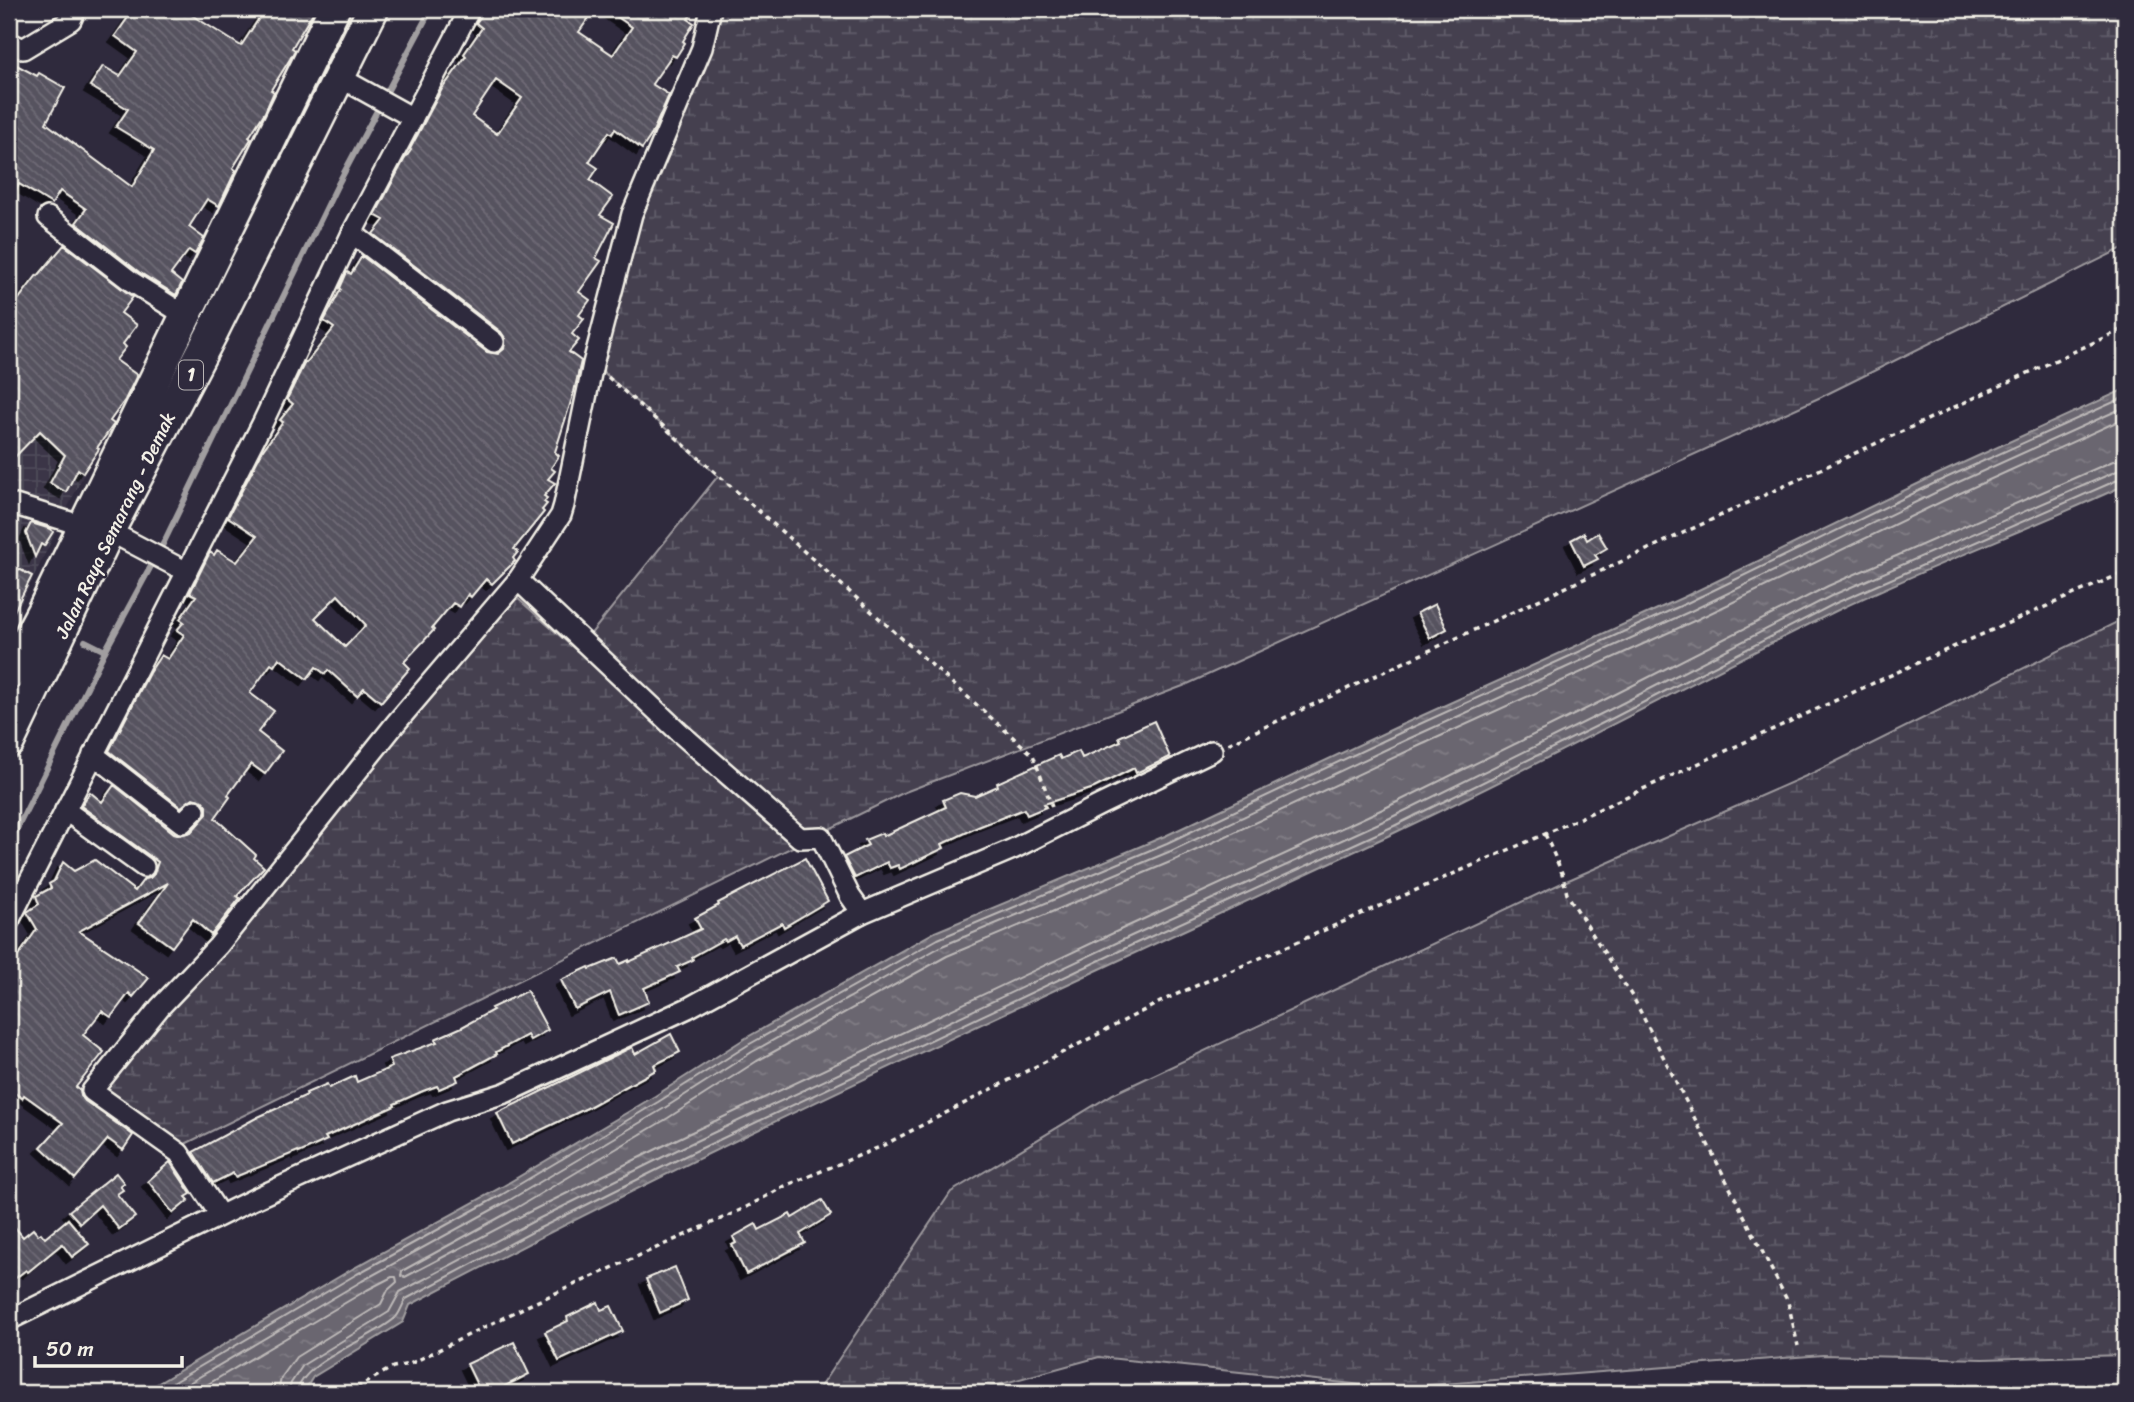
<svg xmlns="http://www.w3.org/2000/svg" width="2134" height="1402" viewBox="0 0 2134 1402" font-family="Sriracha,sans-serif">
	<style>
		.industrial { fill: url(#industrial-grid) }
		.wetland { fill: url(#wetland-marsh); stroke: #9c989c; stroke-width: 2 }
		.water { fill: url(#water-ripples); stroke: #a19ea0; stroke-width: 2 }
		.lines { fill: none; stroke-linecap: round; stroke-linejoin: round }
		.shore { stroke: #bdb9b8; stroke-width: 2 }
		.stream { stroke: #a19ea0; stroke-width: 6 }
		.building { fill: url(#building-back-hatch); stroke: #f4f1e8; stroke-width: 2; fill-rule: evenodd; filter: url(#shadow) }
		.minor-casing { stroke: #f4f1e8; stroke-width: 24 }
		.highway-casing { stroke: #f4f1e8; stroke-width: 35 }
		.path { stroke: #f4f1e8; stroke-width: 3.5; stroke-dasharray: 5 5; stroke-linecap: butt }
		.minor { stroke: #2f2a3d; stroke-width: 19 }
		.highway { stroke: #2f2a3d; stroke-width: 30 }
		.labels { text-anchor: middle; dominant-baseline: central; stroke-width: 5; stroke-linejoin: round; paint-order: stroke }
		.shield { fill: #2f2a3d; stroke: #b9b5b5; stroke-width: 2 }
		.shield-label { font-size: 18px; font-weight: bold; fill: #f4f1e8 }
		.street-label { font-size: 19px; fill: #f4f1e8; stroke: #2f2a3d }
	</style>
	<defs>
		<pattern id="industrial-grid" width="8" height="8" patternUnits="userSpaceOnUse" patternTransform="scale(1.75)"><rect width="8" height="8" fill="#3b3647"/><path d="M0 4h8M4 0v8" fill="none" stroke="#4e4a59"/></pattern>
		<pattern id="wetland-marsh" width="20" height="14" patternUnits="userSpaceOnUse" patternTransform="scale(1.75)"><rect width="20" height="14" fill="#454050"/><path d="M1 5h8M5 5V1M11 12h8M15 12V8" fill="none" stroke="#605c69"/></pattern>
		<pattern id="water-ripples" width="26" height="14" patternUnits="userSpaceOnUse" patternTransform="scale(1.75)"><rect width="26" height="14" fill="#6a6670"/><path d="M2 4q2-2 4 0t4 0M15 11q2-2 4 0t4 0" fill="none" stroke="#807c84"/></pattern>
		<pattern id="building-back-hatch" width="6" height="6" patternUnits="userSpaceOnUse" patternTransform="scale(1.75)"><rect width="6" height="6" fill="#56525f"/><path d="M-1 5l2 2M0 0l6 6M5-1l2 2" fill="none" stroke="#6f6b76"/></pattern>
		<filter id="shadow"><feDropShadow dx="-6" dy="6" stdDeviation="0" flood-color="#0009"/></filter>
	</defs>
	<rect width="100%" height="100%" fill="#2f2a3d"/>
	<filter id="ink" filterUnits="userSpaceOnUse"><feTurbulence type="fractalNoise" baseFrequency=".0143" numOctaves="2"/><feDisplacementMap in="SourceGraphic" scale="14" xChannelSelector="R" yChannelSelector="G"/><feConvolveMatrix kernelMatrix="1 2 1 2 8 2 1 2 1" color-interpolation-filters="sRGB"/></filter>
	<g filter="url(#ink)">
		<path class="industrial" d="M9,404L85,472L21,603L9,605Z"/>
		<g class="wetland">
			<path d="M715,9H2125V247L1821,397L1183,686L905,792L185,1144L101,1092L516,597L577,651L718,476L599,368L631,226Z"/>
			<path d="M2125,618V1355L1983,1359L1823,1355L1391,1388L1099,1357L969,1393H816L951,1192L1113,1094L1564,882L1815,772Z"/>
		</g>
		<path class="water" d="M2125,389V485C2030,529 1931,565 1836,611C1687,684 1542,764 1392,834C1063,987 731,1135 410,1305L403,1322L313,1377L303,1393H137L150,1388L354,1268L500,1188L655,1096L744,1039L935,932L1165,836L1399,726L1684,597L1934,476Z"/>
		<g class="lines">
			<g class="shore">
				<path d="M2125,418L1945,500L1696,620L1410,750L1175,860L947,956L757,1061L668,1118L513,1210L402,1271L401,1276L405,1277L529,1212L677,1139L1124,928L1385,808L1606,699L1828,586L2113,461L2125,459"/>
				<path d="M155,1393L357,1274L503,1194L658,1102L748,1045L938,939L1167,843L1402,732L1687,603L1937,482L2125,397"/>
				<path d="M172,1393L362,1281L508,1201L663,1109L752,1052L942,946L1171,851L1406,740L1691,611L1941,490L2125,407"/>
				<path d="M193,1393L367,1290L392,1277H396L397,1282L388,1290L381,1304L296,1357L281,1378L278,1393"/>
				<path d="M288,1393L291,1383L303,1365L389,1312L400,1292L534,1221L681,1148L1129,937L1390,818L1611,709L1833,595L2117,471L2125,470"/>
				<path d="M297,1393C301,1361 373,1339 395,1318C400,1314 402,1305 406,1299L538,1229L685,1156L1132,945L1394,826L1615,717L1836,603L2120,479H2125"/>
			</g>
			<g class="stream">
				<path d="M85,641L105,651"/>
				<path d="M9,845L105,651L163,544L337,186L431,9"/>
			</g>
		</g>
		<g class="building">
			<path d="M134,9H182L241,46L265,9H315L292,48L295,50L290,59L271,90L274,92L265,112L249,137L251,139L233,168L236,170L219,206L207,199L189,227L204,238L195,254L189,250L171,274L182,283L176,295L139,272L76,223L86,209L60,191L52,204L19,184L9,203V61L37,76L39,73L65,88L46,123L132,187L154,150L116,127L128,109L90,86L103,66L120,76L137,52L115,36Z"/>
			<path d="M486,9H595L579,32L613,55L632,27L606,9H695L688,19L694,23L683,41L685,43L676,57L672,55L652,84L669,95L652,134L642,149L615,129L612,134L609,132L589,162L598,168L590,180L613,197L600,215L614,223L596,258L601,261L579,292L590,300L579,315L584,319L572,334L579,340L569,352L581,361L574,392L555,452L559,456L551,468L555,471L548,479L555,483L544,496L547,498L544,502L547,504L542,510L544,512L514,549L518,552L513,558L515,561L492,584L486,579L471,597L468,594L460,607L453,603L432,628L434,630L404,662L410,668L381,702L364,688L357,696L328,670L325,674L316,667L307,679L279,658L274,666L271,664L250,693L274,711L258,732L282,751L265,774L251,764L228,795L230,797L215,818L256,855L254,858L264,867L237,896L240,898L211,935L193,919L172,947L139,923L168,883L79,931L149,978L133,997L129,993L111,1017L102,1011L83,1035L104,1052L76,1087L80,1090L81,1096L85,1101L133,1135L123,1150L108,1139L75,1179L41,1147L63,1123L24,1095L22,1098L9,1089V969L37,929L27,912L39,904L36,896L51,888L49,884L54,881L63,862L74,871L95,860L135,891L144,879L150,878L154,874L158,862L81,806L90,792L102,802L114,785L174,833L180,835L191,832L207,814V806L203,801L193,798L181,807L109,751L149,673L161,655L168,659L184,635L177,630L184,622L180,619L196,596L190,593L210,552L214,555L217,550L237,562L257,536L228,517L263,450L283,422L280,420L293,404L287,399L305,362L306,363L334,328L324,321L341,289L340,288L347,272L351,274L362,256L487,352L498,354L504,349L505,338L501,332L373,234L384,220L375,215L404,160L411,150L410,149L442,89L466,56L464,54L482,28L476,23ZM496,80L522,98L497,134L472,116ZM338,595L366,625L345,647L315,618Z"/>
			<path d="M64,245L133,297L121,313L137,325L123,344L126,347L116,360L137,375L125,400L110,421L114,424L97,448L99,449L83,473L78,469L66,492L50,483L65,455L40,431L9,463V312L37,275L38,276Z"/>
			<path d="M31,523L51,529L53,532L44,546L41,544L35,557L26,533Z"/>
			<path d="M1584,533L1587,540L1598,533L1607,548L1595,555L1598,559L1584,566L1571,540Z"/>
			<path d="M17,568L32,576L9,621V584Z"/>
			<path d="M1435,604L1447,629L1430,638L1417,613Z"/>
			<path d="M1154,721L1170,757L1136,773L1134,768L1094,788L1044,804L1046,807L1027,815L1024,809L978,827L942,844L944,848L900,869L898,865L890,868L887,862L855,878L844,857L868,845L865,840L882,833L883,836L946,807L943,800L960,793L975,796L998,786L997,783L1059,755L1061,759L1079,751L1082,758L1121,741L1119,737Z"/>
			<path d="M805,858L828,901L784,927L782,923L740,945L735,936L726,941L724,939L692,957L693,960L677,967L680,972L644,988L649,1002L619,1015L610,992L575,1009L561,980L589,967L590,969L617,958L620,964L629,960V962L701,929L695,918L719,905L718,903Z"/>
			<path d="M527,991L548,1030L530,1040L527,1035L496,1052L497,1054L456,1076L458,1081L439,1089L437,1086L423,1091L394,1104L395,1106L325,1137L327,1140L299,1153L298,1151L235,1177L233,1173L213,1183L193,1152L258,1117L307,1095L306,1093L327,1084L329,1088L355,1076L357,1082L392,1067L389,1059L437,1042L435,1039L462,1027L493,1010L491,1008Z"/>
			<path d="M671,1034L680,1052L654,1065L656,1070L587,1108L512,1144L497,1113L632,1047L635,1054Z"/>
			<path d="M170,1162L191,1194L186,1197L189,1200L173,1213L148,1181Z"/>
			<path d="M116,1173L124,1183L120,1186L123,1190L117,1194L135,1217L119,1229L100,1205L80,1223L69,1211Z"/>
			<path d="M822,1200L831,1215L800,1234L805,1243L746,1274L732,1245L736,1243L733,1237L756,1224L759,1230L790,1214L792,1218Z"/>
			<path d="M68,1219L89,1244L72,1257L62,1244L28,1272L26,1270L9,1283V1220L23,1237L33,1229L38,1235L41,1233L45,1238Z"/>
			<path d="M675,1267L688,1300L660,1313L646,1279Z"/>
			<path d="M598,1302L601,1310L611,1306L623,1331L559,1361L545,1332L568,1321L567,1317Z"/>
			<path d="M514,1342L529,1374L505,1386L506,1389L498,1393H481L467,1364Z"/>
		</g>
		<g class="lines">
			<defs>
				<g id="minor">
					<path d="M9,42L23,49L71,20L76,9"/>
					<path d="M341,78L413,118"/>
					<path d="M48,217L132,282L186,316"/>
					<path d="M352,233L494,342"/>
					<path d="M9,503L83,526"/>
					<path d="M109,531L187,572"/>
					<path d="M518,580L561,515L564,505L593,364L632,214L702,48L711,9"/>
					<path d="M93,754L182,823L195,810"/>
					<path d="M65,810L144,867"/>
					<path d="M9,921L262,424L352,233L470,9"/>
					<path d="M220,1215L179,1153L92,1091L160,1007L218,946L396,723L518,580L679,732L800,838L821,837L850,896L862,913"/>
					<path d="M9,1320L254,1199L447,1111L505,1093L688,1008L862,913L1013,849L1100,805L1212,751"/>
				</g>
				<g id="highway">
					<path d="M9,674L45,606L334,9"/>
					<path d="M9,742L109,531L212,333L373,9"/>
				</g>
			</defs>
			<use href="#minor" class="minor-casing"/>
			<use href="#highway" class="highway-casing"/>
			<g class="path">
				<path d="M608,377L1033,755L1052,807"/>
				<path d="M1228,744L2125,328"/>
				<path d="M1545,834L1562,873L1567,894L1635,1001L1788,1302L1798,1346"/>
				<path d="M348,1393L393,1367L410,1364L527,1306L743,1209L785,1186L880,1147L1166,999L1545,834L1928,658L2125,572"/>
			</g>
			<use href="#minor" class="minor"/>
			<use href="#highway" class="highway"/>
		</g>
	</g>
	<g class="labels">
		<rect class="shield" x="179" y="360.5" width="24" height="29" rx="5"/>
		<g class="shield-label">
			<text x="191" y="375">1</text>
		</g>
		<g class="street-label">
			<text transform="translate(115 525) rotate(-64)">Jalan Raya Semarang - Demak</text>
		</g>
	</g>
	<rect width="2134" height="1402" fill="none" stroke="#2f2a3d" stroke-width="35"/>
	<rect x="18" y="18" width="2099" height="1367" fill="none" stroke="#f4f1e8" stroke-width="2.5" filter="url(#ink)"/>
	<path d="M35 1356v10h147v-10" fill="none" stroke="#f4f1e8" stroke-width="3.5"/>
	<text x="46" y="1356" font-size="21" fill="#f4f1e8" stroke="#2f2a3d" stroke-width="5" paint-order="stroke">50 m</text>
</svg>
